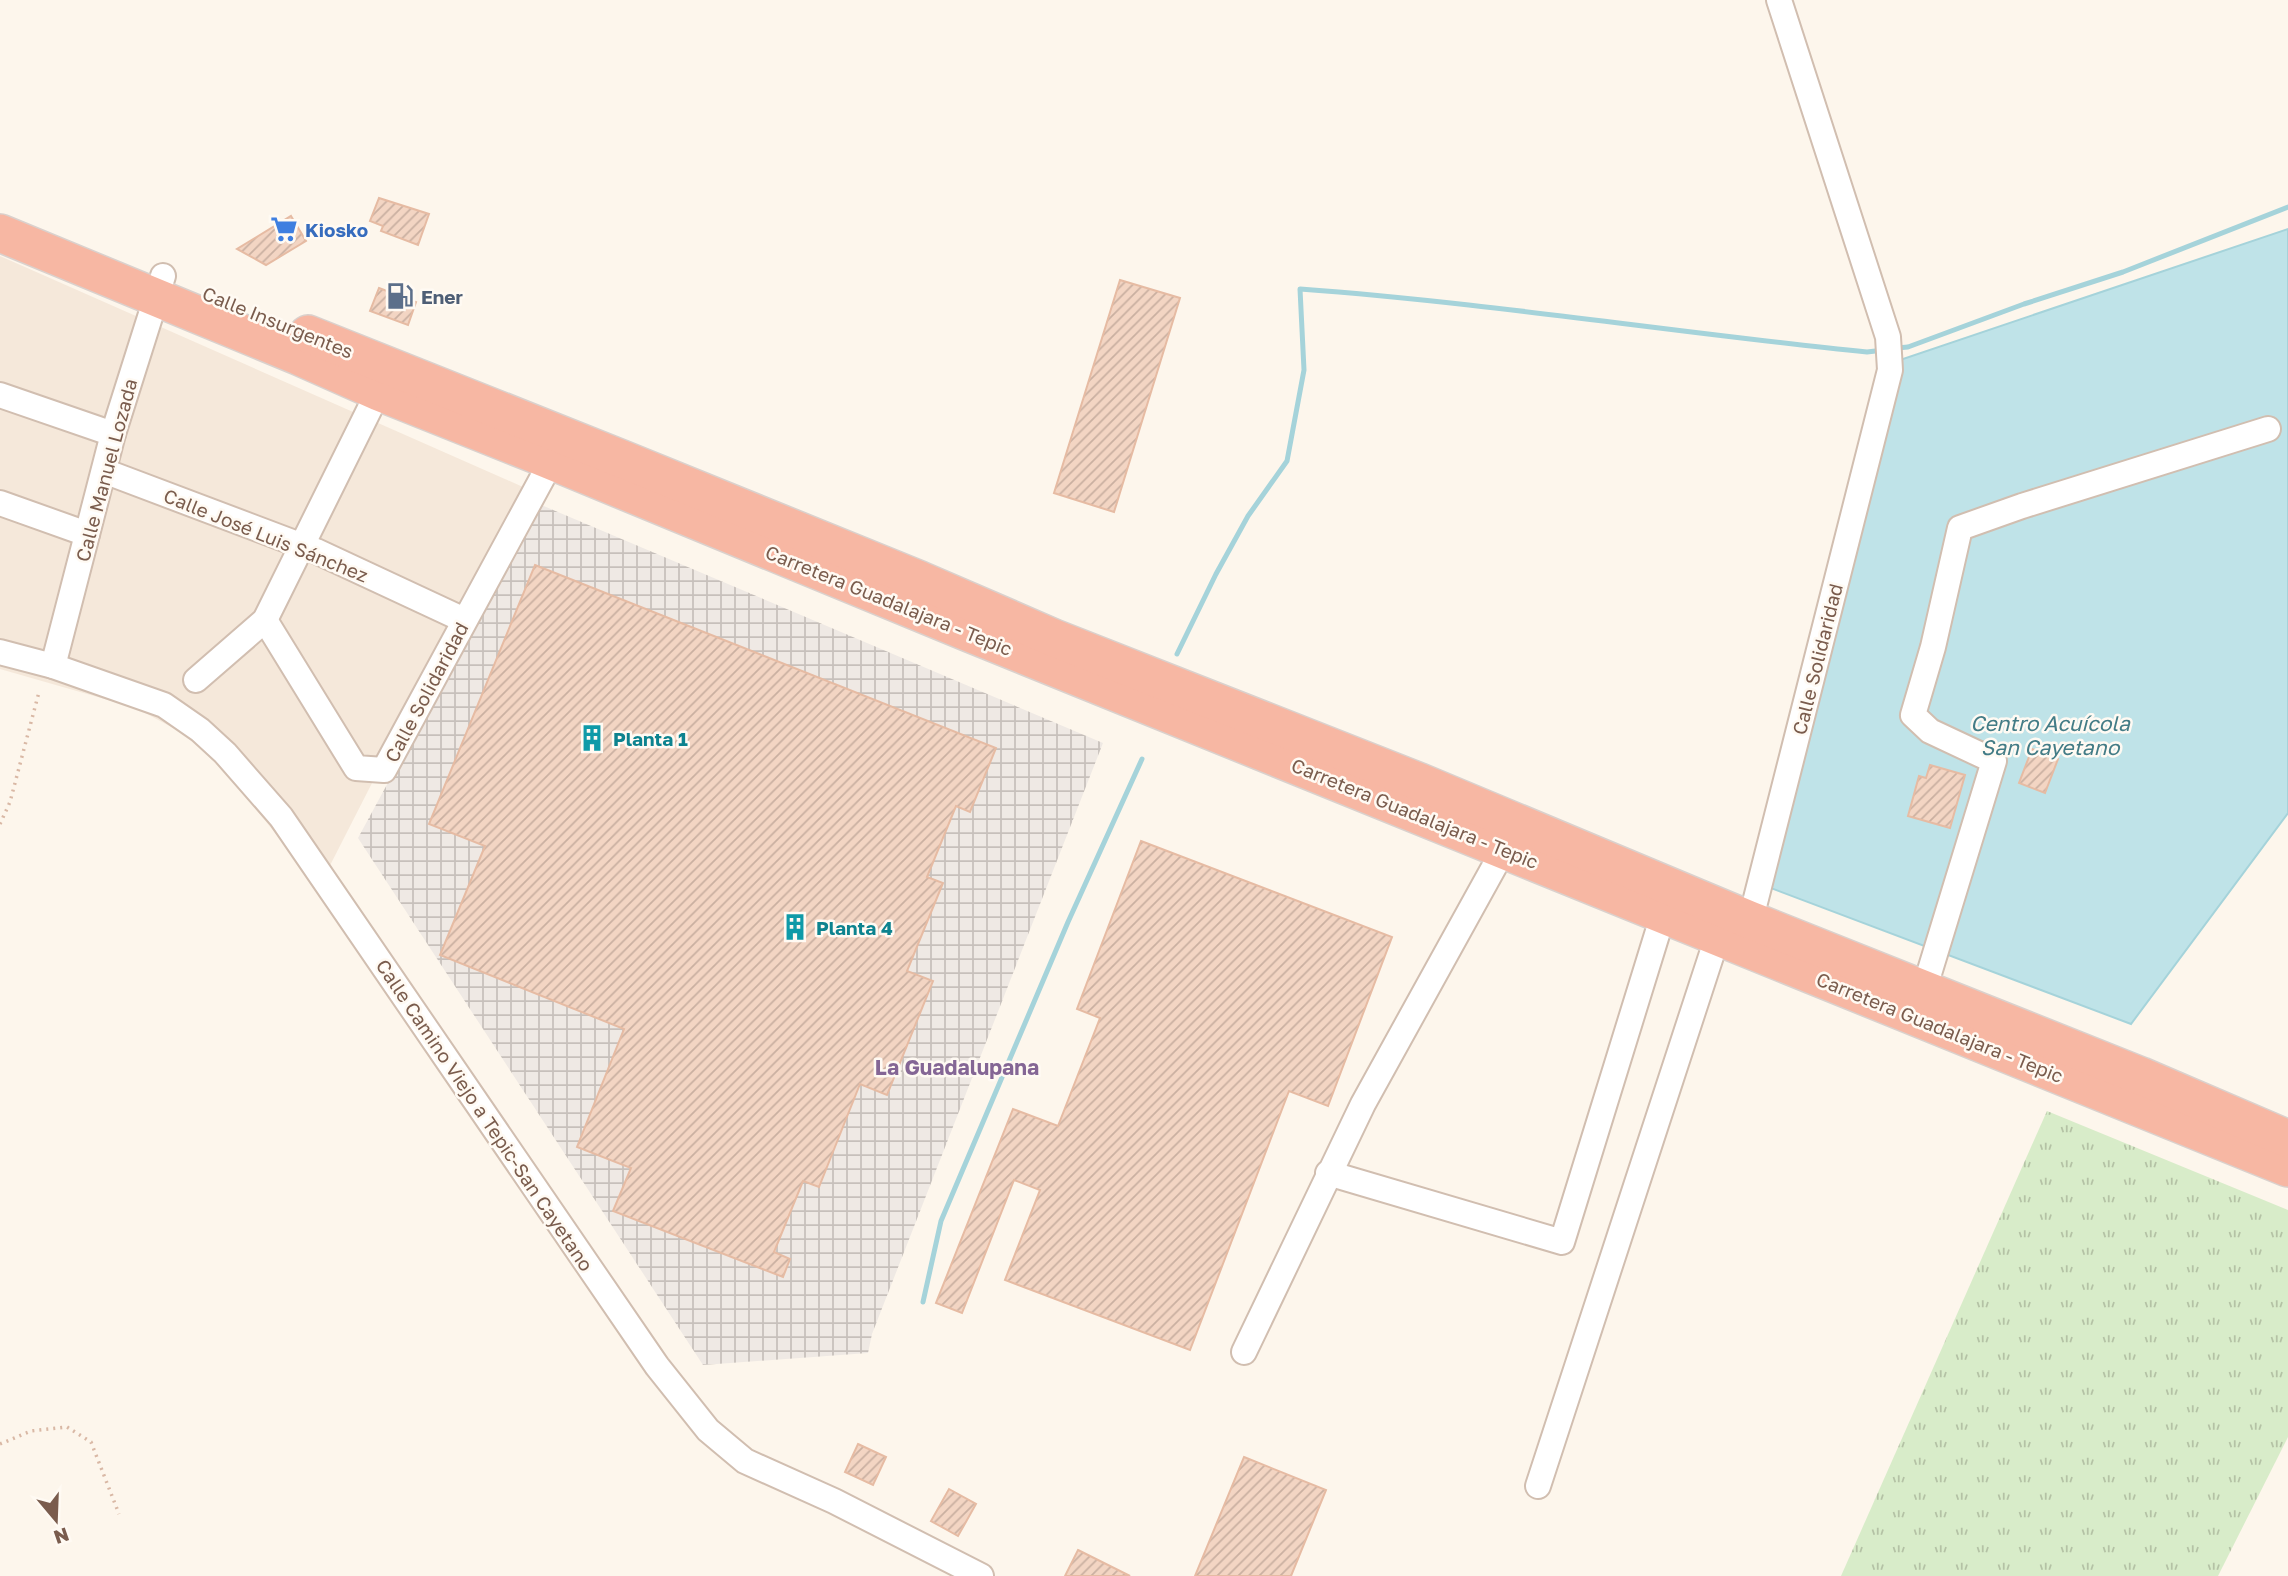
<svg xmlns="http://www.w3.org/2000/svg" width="2288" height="1576" viewBox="0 0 2288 1576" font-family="'Golos Text',sans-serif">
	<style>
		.residential { fill: #f5e8da }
		.industrial { fill: url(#industrial-grid) }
		.grass { fill: url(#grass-tufts) }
		.water { fill: #bfe3e8; stroke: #a5d3da; stroke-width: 2 }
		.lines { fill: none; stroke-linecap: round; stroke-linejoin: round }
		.stream { stroke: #a5d3da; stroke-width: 5 }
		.building { fill: url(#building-hatch); stroke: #e6bba3; stroke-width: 2 }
		.minor-casing { stroke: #d1beb0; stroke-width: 28 }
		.highway-casing { stroke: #dad1cd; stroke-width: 40 }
		.path { stroke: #d9b8a5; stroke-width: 3.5; stroke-dasharray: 2 5; stroke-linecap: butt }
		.minor { stroke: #fff; stroke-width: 24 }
		.highway { stroke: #f7b7a3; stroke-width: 37 }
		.labels { text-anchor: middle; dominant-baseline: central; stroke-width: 5; stroke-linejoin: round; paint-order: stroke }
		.shop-label { font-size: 19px; font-weight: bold; fill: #366cbe; stroke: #fffaf3; text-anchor: start }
		.service-label { font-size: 19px; font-weight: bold; fill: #4e5e75; stroke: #fffaf3; text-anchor: start }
		.street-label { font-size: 19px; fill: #7a5c4d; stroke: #fffaf3 }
		.culture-label { font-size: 19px; font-weight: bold; fill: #0d838f; stroke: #fffaf3; text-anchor: start }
		.water-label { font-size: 21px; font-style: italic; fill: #437c86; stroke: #fffaf3 }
		.neighbourhood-label { font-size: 21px; font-weight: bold; fill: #846695; stroke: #fffaf3 }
	</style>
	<defs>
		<pattern id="industrial-grid" width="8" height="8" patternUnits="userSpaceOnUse" patternTransform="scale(1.75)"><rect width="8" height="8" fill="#efe9e4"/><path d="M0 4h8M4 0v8" fill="none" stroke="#c7c0bb"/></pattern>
		<pattern id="grass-tufts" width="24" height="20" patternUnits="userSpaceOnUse" patternTransform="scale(1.75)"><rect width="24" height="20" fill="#d8ecc9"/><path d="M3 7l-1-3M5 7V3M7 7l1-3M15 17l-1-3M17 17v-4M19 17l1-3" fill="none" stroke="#b4c2a5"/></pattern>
		<pattern id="building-hatch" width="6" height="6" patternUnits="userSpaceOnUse" patternTransform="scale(1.75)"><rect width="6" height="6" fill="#f3d5c3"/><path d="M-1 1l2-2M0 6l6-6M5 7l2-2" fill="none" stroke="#cab0a1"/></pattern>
	</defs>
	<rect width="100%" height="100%" fill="#fdf6ec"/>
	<path class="residential" d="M0,256L523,487L319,887L228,775L188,736L136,708L0,669Z"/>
	<path class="industrial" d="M539,504L1103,743L872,1334L868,1353L703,1365L358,838Z"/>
	<path class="grass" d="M2047,1111L2288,1210V1437L2218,1576H1841Z"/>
	<path class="water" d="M2288,229V813L2131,1024L1768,887L1897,361Z"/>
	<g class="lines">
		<g class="stream">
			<path d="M1897,348L1908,347L2024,304L2123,272L2288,207"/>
			<path d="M1177,654L1216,574L1248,516L1287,461L1304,370L1300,289C1490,303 1678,333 1867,352L1884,350"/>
			<path d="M923,1302L941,1221L1068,922L1142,759"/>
		</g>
	</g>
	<g class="building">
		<path d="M379,198L429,214L418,245L381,231L383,226L370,221Z"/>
		<path d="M291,216L306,241L266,265L237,249Z"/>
		<path d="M1120,280L1180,298L1114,512L1054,493Z"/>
		<path d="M379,288L416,302L408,325L370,311Z"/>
		<path d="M535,565L996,748L970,812L956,806L927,877L943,883L907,971L933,981L887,1095L860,1084L819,1187L803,1181L774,1252L790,1259L783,1277L613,1211L631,1168L577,1147L624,1029L440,955L485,846L429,824Z"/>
		<path d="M2032,749L2058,759L2045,793L2019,783Z"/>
		<path d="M1930,765L1965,775L1950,828L1908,816L1919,776L1926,778Z"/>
		<path d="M1141,841L1392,937L1328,1106L1289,1091L1190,1350L1005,1280L1040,1190L1014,1180L962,1313L936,1303L1013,1109L1058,1126L1100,1018L1077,1009Z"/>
		<path d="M858,1444L886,1457L873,1485L845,1472Z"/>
		<path d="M1244,1457L1326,1490L1291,1576H1195Z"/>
		<path d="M949,1489L976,1504L958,1536L931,1521Z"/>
		<path d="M1078,1550L1130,1576H1065Z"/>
	</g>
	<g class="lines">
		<defs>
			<g id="minor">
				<path d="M0,395L113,434"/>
				<path d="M104,471L316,551L464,620"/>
				<path d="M0,503L87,534"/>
				<path d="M265,620L356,768L384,770L558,449"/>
				<path d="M0,652L53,666L164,705L200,730L225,753L281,817L657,1366L708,1430L745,1461L834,1501L981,1576"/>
				<path d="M53,666L113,434L163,276"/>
				<path d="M196,680L265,620L384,380"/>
				<path d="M1747,934L1890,370L1888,337L1779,0"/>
				<path d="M1924,990L1994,761L1930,731L1913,715L1933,647L1960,528L2022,506L2268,429"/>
				<path d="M1328,1173L1562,1242L1663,915"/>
				<path d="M1244,1352L1363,1104L1504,849"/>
				<path d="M1538,1486L1717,938"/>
			</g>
			<g id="highway">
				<path d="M0,233L298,356L379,392L542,457L969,633L2288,1168"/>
				<path d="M308,334L622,459L920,580L1054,638L1420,782L1750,920L2141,1076L2288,1139"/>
			</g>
		</defs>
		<use href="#minor" class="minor-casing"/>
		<use href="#highway" class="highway-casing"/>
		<g class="path">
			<path d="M0,824L10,802L39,692"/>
			<path d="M0,1444L31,1431L67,1427L91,1442L119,1514"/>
		</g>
		<use href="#minor" class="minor"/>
		<use href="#highway" class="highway"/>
	</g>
	<defs>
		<symbol id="supermarket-bare" viewBox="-9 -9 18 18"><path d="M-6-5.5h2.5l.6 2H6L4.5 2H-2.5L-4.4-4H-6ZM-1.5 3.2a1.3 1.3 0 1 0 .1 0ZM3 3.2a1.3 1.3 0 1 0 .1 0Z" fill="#3f7fe0" stroke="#fffaf3" stroke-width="2.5" paint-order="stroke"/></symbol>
		<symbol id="fuel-bare" viewBox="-9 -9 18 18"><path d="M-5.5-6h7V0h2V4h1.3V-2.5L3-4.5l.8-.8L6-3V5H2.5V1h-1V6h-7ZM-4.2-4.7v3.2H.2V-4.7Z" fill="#5c6f8a" stroke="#fffaf3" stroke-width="2.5" paint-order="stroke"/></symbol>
		<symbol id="building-bare" viewBox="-9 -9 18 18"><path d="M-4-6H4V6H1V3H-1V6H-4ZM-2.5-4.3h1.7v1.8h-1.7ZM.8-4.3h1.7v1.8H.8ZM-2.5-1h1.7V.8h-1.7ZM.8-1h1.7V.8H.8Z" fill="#0f9aa8" stroke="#fffaf3" stroke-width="2.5" paint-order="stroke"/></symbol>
	</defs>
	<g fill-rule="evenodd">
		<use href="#supermarket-bare" x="265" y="210" width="38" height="38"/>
		<use href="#fuel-bare" x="381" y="277" width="38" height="38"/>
		<use href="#building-bare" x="573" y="719" width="38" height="38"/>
		<use href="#building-bare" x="776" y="908" width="38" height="38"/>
	</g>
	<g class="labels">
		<g class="shop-label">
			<text x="305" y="229">Kiosko</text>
		</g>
		<g class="service-label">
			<text x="421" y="296">Ener</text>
		</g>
		<g class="street-label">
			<text transform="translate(278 322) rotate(22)">Calle Insurgentes</text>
			<text transform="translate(106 470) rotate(-75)">Calle Manuel Lozada</text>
			<text transform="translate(266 535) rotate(22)">Calle José Luis Sánchez</text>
			<text transform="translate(889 600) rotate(22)">Carretera Guadalajara - Tepic</text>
			<text transform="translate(1817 659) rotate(-76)">Calle Solidaridad</text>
			<text transform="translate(426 692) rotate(-62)">Calle Solidaridad</text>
			<text transform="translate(1415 813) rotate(22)">Carretera Guadalajara - Tepic</text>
			<text transform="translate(1940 1027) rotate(22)">Carretera Guadalajara - Tepic</text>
			<text transform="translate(485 1115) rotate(56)">Calle Camino Viejo a Tepic-San Cayetano</text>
		</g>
		<g class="culture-label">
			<text x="613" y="738">Planta 1</text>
			<text x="816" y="927">Planta 4</text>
		</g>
		<g class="water-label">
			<text x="2050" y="723">Centro Acuícola<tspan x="2050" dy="24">San Cayetano</tspan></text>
		</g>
		<g class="neighbourhood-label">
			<text x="957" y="1067">La Guadalupana</text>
		</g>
	</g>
	<g transform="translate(56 1520) rotate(161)" stroke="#fffaf3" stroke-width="5" paint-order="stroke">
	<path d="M0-5L12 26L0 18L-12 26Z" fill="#7a5c4d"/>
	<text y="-10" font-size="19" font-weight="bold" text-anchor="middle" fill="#7a5c4d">N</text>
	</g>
</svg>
